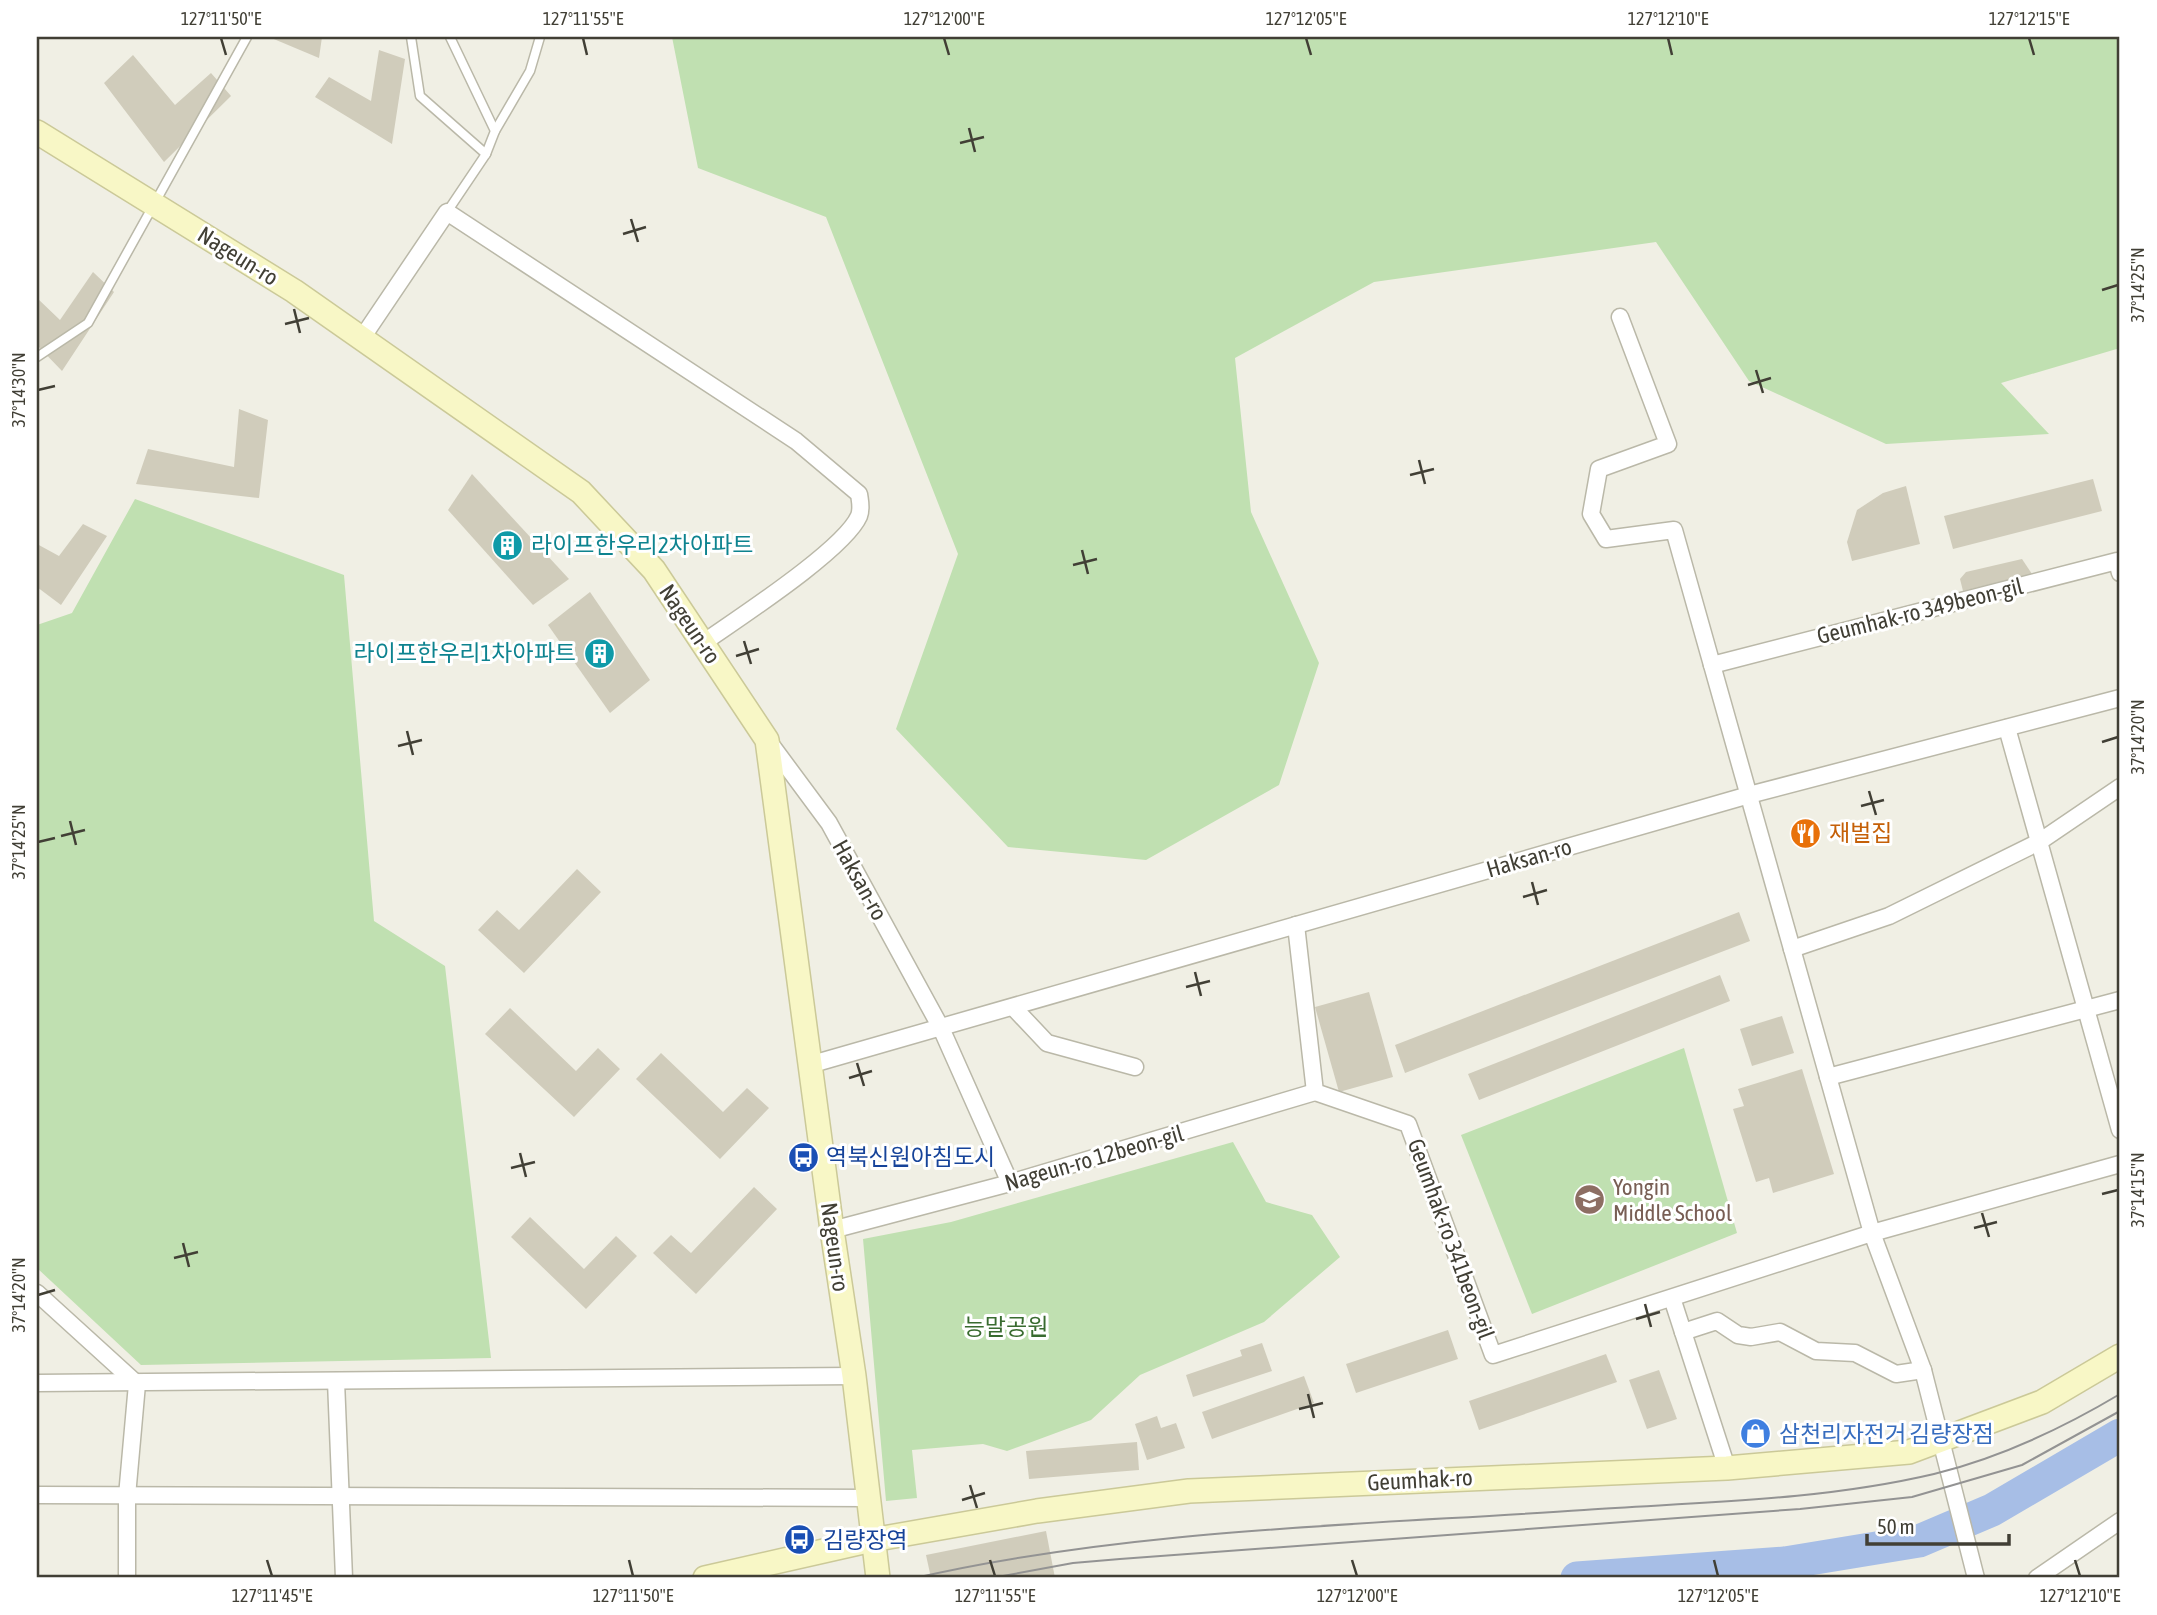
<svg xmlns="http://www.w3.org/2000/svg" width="2157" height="1615" viewBox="0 0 2157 1615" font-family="'Asap Condensed','Noto Sans KR',sans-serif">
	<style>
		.green { fill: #c0e0b1 }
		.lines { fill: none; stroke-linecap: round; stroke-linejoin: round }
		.river { stroke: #a7bee6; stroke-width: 33 }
		.building { fill: #d0ccbb }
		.lane-casing { stroke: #bab8a8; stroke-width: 11 }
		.street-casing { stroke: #bab8a8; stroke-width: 19 }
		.secondary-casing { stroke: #cbc998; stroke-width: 26 }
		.lane { stroke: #fff; stroke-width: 8 }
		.street { stroke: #fff; stroke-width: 16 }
		.secondary { stroke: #f8f7c6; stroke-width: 23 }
		.tram { stroke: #939393; stroke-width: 2 }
		.ticks { fill: none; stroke: #413f35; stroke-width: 2.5 }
		.labels { text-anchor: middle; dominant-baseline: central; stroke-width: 6; stroke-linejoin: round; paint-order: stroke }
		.street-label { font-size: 23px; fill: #413f35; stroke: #fff }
		.culture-label { font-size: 23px; fill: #0d838f; stroke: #fff; text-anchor: start }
		.food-label { font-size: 23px; fill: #c56008; stroke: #fff; text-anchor: start }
		.transit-label { font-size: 23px; fill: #164399; stroke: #fff; text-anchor: start }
		.education-label { font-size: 23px; fill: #785e54; stroke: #fff; text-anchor: start }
		.park-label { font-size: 23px; fill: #396b30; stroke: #fff }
		.shop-label { font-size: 23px; fill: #366cbe; stroke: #fff; text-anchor: start }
		.neatline { fill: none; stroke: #413f35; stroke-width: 2.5 }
		.ticks-label { font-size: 18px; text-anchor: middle; fill: #413f35 }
	</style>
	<rect width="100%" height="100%" fill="#f0efe4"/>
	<g class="green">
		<path d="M672,37H2120V348L2001,383L2049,434L1886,444L1749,381L1656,242L1374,282L1235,358L1251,512L1319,663L1279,785L1146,860L1008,847L896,729L958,554L826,217L698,168Z"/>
		<path d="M135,499L344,575L374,921L445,966L491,1358L141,1365L37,1268V625L72,613Z"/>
		<path d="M1684,1048L1737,1233L1532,1314L1461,1135Z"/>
		<path d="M1233,1142L1266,1202L1312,1215L1340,1257L1264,1322L1140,1375L1091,1420L1007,1451L983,1444L912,1450L917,1498L886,1501L863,1239L951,1222Z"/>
	</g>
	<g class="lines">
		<path class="river" d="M1577,1578L1785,1563L1919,1541L1992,1510L2120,1435"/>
	</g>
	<g class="building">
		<path d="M269,37H322L319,58Z"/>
		<path d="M379,50L405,59L392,144L315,97L329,77L371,101Z"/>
		<path d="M133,55L175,105L211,73L231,96L164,162L104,83Z"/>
		<path d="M93,272L114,292L62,371L37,345V298L60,320Z"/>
		<path d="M239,409L268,420L259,498L136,484L148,449L234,467Z"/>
		<path d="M472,474L569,579L533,605L448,510Z"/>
		<path d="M2093,479L2102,511L1953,549L1944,516Z"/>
		<path d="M1906,486L1920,544L1852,561L1847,542L1857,510L1883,493Z"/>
		<path d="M83,524L107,536L61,605L37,587V544L59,556Z"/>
		<path d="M2022,559L2032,574L1963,591L1960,579L1966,572Z"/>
		<path d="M590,592L650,680L610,713L548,625Z"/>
		<path d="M577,869L601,892L524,973L478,930L497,910L519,930Z"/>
		<path d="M1739,912L1750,941L1405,1073L1395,1045Z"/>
		<path d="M1720,975L1730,1001L1479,1100L1468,1074Z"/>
		<path d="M1369,992L1393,1077L1339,1092L1315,1007Z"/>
		<path d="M510,1008L576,1071L598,1048L620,1069L574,1117L485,1034Z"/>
		<path d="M1782,1016L1794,1053L1752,1066L1740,1029Z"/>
		<path d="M661,1053L723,1112L747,1088L769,1108L720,1159L636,1079Z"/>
		<path d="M1802,1069L1834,1174L1773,1193L1769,1178L1756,1182L1733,1109L1744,1106L1738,1089Z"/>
		<path d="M754,1187L777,1209L696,1294L653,1253L671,1235L691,1253Z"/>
		<path d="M530,1217L584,1269L616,1236L637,1256L586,1309L511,1237Z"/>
		<path d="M1448,1330L1458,1359L1356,1393L1346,1364Z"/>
		<path d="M1262,1343L1272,1371L1193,1397L1186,1375L1242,1356L1240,1350Z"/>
		<path d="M1606,1354L1617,1382L1479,1430L1469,1401Z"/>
		<path d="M1659,1370L1677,1419L1647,1429L1629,1380Z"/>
		<path d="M1304,1376L1314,1403L1212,1439L1202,1412Z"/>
		<path d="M1157,1416L1161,1428L1176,1423L1185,1448L1147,1460L1135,1424Z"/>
		<path d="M1137,1442L1139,1470L1029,1479L1026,1451Z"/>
		<path d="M1046,1531L1055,1578H931L926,1555Z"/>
	</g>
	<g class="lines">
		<defs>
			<g id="lane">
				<path d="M411,37L420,96L486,154L447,212"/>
				<path d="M450,37L495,131L486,154"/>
				<path d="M495,131L530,71L540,37"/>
				<path d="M37,357L88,323L247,37"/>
			</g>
			<g id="street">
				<path d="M1620,317L1668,444L1599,469L1591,514L1606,539L1674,530L1872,1233L1923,1370L1976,1578"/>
				<path d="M362,338L447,212L796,441L859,494C860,502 862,508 859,516C844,550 737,619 703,643"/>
				<path d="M1712,665L2117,561L2120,573"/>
				<path d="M2007,728L2120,1130"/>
				<path d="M769,742L829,823L941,1028L1010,1183"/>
				<path d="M1296,925L1315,1092L1408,1124L1493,1355L1872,1233L2120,1164"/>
				<path d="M1792,949L1889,916L2039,842L2120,787"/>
				<path d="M1013,1007L1047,1043L1135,1067"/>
				<path d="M809,1065L1749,795L2120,698"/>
				<path d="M1828,1077L2120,1000"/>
				<path d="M832,1230L1010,1183L1315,1092"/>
				<path d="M37,1293L137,1384"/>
				<path d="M1672,1298L1727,1468"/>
				<path d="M1683,1332L1717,1321L1738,1335L1751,1337L1780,1332L1816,1351L1855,1353L1896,1374L1923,1370"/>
				<path d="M336,1381L344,1578"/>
				<path d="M37,1383L854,1376"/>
				<path d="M37,1495L867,1498"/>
				<path d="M127,1578V1496L137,1384"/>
				<path d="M2037,1578L2120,1521"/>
			</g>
			<g id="secondary">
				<path d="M37,132L294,291L581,492L654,570L767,740L832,1230L854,1376L878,1578"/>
				<path d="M705,1578L872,1540L1037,1511L1189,1491L1727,1468L1909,1452L2042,1402L2120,1356"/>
			</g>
		</defs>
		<use href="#lane" class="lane-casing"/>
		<use href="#street" class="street-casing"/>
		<use href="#secondary" class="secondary-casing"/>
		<use href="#lane" class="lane"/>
		<use href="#street" class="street"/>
		<use href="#secondary" class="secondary"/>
		<g class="tram">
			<path d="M915,1578C1128,1529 1365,1525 1584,1510C1700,1502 1819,1501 1934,1474C1999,1458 2063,1428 2120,1394"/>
			<path d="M992,1578L1073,1563L1120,1559L1800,1509L1912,1497L2022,1465L2120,1411"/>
		</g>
	</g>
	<path class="ticks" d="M221,38L226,55M583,38L587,55M944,38L949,55M1306,38L1311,55M1668,38L1672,55M2029,38L2034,55M969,128L975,152M960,143L984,137M631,219L638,242M623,234L646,227M2102,290L2118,285M294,309L300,333M285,324L309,318M1756,370L1763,393M1748,385L1771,378M38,390L55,386M1419,460L1425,484M1410,475L1434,469M1082,550L1088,574M1073,565L1097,559M744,641L751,664M736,656L759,649M407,731L413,755M2102,742L2118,737M398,746L422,740M1869,791L1876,815M1861,806L1884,800M70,821L76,845M61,836L85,830M38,842L55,838M1532,882L1538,905M1523,897L1547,890M1195,972L1201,996M1186,987L1210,981M857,1063L864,1086M849,1078L872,1071M520,1153L526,1177M511,1168L535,1162M2102,1194L2118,1190M1982,1213L1989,1237M1974,1228L1997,1222M183,1243L189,1267M174,1258L198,1252M38,1295L55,1290M1645,1304L1651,1327M1636,1319L1660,1312M1308,1394L1314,1418M1299,1409L1323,1403M970,1485L977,1508M962,1500L985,1493M267,1560L272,1576M629,1560L633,1576M990,1560L995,1576M1352,1560L1357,1576M1714,1560L1718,1576M2075,1560L2080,1576"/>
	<defs>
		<symbol id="building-disc" viewBox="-11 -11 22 22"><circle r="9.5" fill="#0f9aa8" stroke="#fff"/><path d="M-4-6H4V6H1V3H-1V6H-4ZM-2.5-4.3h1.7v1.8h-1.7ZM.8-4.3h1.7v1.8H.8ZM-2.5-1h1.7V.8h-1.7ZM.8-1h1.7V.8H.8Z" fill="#fff"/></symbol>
		<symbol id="restaurant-disc" viewBox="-11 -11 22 22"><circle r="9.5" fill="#e8710a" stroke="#fff"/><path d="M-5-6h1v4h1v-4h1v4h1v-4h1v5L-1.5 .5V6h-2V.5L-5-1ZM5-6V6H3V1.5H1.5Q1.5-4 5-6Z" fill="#fff"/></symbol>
		<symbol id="bus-disc" viewBox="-11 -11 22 22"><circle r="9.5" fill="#1a4fb4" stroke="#fff"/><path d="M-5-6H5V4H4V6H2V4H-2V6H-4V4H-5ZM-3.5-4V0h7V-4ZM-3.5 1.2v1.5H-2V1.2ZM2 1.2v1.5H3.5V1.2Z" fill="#fff"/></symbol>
		<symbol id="school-disc" viewBox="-11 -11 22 22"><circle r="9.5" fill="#8d6e63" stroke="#fff"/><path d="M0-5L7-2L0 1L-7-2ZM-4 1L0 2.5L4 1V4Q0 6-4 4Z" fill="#fff"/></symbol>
		<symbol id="shop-disc" viewBox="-11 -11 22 22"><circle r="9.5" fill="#3f7fe0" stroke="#fff"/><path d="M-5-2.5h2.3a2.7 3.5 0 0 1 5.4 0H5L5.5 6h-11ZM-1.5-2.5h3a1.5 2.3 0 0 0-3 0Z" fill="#fff"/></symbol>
	</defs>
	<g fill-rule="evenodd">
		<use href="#building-disc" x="490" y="528" width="35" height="35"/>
		<use href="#building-disc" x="582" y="636" width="35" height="35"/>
		<use href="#restaurant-disc" x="1788" y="816" width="35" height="35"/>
		<use href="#bus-disc" x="786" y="1140" width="35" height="35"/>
		<use href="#school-disc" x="1572" y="1182" width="35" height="35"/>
		<use href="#shop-disc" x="1738" y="1416" width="35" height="35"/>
		<use href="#bus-disc" x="782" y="1522" width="35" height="35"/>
	</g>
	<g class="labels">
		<g class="street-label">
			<text transform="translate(238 256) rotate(32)">Nageun-ro</text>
			<text transform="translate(1920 611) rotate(-14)">Geumhak-ro 349beon-gil</text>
			<text transform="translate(690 624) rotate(56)">Nageun-ro</text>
			<text transform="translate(1529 858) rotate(-16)">Haksan-ro</text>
			<text transform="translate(860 880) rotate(61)">Haksan-ro</text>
			<text transform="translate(1094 1158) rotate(-16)">Nageun-ro 12beon-gil</text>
			<text transform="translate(1451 1239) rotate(70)">Geumhak-ro 341beon-gil</text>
			<text transform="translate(835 1247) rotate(82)">Nageun-ro</text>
			<text transform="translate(1420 1480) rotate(-3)">Geumhak-ro</text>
		</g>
		<g class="culture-label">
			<text x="531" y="545">라이프한우리2차아파트</text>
			<text x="576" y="653" text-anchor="end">라이프한우리1차아파트</text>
		</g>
		<g class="food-label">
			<text x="1829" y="833">재벌집</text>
		</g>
		<g class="transit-label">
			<text x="826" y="1157">역북신원아침도시</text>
			<text x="823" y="1540">김량장역</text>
		</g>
		<g class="education-label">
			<text x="1613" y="1187">Yongin<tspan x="1613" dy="26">Middle School</tspan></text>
		</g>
		<g class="park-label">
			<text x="1006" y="1327">능말공원</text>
		</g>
		<g class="shop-label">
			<text x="1779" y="1434">삼천리자전거 김량장점</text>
		</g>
	</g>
	<rect width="2157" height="1615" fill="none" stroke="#ffffff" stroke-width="77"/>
	<path d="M1867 1534v10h142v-10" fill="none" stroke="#413f35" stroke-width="3.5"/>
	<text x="1877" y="1534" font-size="21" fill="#413f35" stroke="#ffffff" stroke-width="5" paint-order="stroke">50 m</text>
	<rect x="38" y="38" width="2080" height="1538" class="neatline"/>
	<g class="ticks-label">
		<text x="221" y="25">127°11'50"E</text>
		<text x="583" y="25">127°11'55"E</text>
		<text x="944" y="25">127°12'00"E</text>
		<text x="1306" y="25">127°12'05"E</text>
		<text x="1668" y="25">127°12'10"E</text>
		<text x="2029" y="25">127°12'15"E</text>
		<text transform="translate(2138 285) rotate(-90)" y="6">37°14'25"N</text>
		<text transform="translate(19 390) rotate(-90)" y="6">37°14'30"N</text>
		<text transform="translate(2138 737) rotate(-90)" y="6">37°14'20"N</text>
		<text transform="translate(19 842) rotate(-90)" y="6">37°14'25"N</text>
		<text transform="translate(2138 1190) rotate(-90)" y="6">37°14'15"N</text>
		<text transform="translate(19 1295) rotate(-90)" y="6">37°14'20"N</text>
		<text x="272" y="1602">127°11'45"E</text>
		<text x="633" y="1602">127°11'50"E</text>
		<text x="995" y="1602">127°11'55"E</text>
		<text x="1357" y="1602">127°12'00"E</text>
		<text x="1718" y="1602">127°12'05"E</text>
		<text x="2080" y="1602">127°12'10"E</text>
	</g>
</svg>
